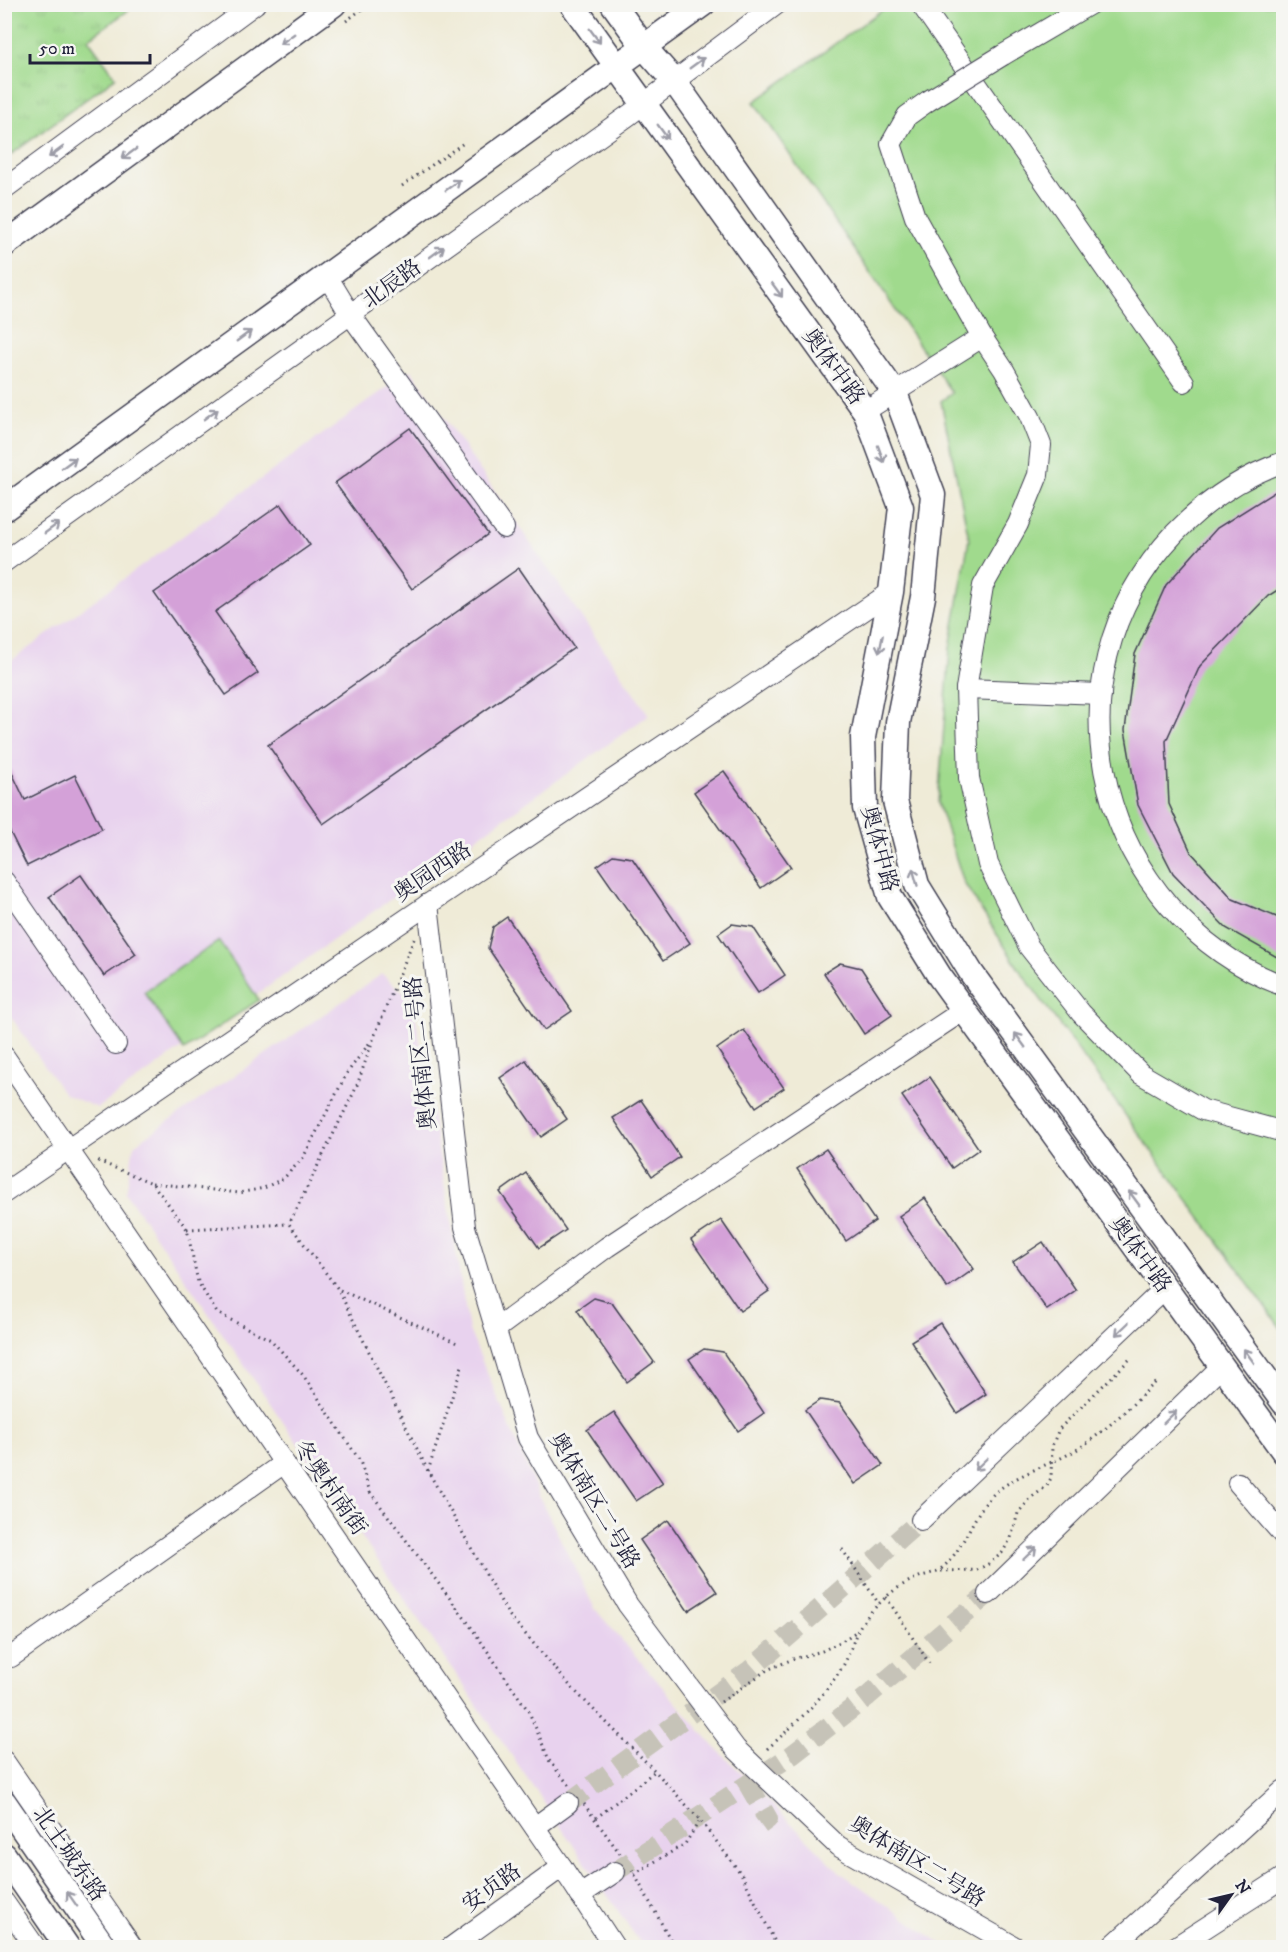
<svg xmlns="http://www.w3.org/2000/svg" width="1288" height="1952" viewBox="0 0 1288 1952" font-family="'IM FELL DW Pica','Noto Serif SC',serif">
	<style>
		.built { fill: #e8d2ee }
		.grass { fill: url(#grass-tufts); stroke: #617e64; stroke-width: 1.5 }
		.garden { fill: #a0da8d; stroke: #617e64; stroke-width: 1.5 }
		.building { fill: #d4a1d8 }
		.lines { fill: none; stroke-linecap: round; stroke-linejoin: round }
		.minor-tunnel { stroke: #c6c3b8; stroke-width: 20; stroke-dasharray: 20 10; stroke-linecap: butt }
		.minor-casing { stroke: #414052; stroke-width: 22 }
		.major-casing { stroke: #414052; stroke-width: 27 }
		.path { stroke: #414052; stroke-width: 3; stroke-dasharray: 1.5 4.5; stroke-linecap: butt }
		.minor { stroke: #fff; stroke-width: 20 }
		.major { stroke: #fff; stroke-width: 24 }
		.minor-bridge-casing { stroke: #414052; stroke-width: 22; stroke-linecap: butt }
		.minor-bridge { stroke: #fff; stroke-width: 20 }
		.oneway { stroke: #9c9ca7 }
		.labels { text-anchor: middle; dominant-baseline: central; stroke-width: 6; stroke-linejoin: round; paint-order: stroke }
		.street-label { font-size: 22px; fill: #22223b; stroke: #f6f6f2 }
	</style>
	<defs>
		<pattern id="grass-tufts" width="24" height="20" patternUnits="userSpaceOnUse" patternTransform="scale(1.5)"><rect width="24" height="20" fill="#a0da8d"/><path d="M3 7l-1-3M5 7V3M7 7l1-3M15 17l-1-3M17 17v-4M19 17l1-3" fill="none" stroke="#8abb7b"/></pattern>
	</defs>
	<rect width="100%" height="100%" fill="#f6f6f2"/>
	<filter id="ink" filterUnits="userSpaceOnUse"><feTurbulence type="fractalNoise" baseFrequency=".0167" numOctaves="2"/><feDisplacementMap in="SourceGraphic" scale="12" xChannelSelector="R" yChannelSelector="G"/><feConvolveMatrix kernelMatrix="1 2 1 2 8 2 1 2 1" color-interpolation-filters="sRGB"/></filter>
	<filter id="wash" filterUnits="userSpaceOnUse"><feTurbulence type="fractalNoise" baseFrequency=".008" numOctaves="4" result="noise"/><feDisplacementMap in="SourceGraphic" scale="24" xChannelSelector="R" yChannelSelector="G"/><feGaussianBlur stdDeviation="1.35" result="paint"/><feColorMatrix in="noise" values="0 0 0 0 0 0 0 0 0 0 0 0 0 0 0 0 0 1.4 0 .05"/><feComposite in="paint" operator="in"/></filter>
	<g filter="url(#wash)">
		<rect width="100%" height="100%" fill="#efebd7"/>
		<g class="built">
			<path d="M411,370L649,715L98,1108L64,1094L5,1008L4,666Z"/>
			<path d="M382,974L413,1001L469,1330L540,1498L595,1609L712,1744L841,1873L946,1947H643L126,1193L134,1145Z"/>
		</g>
		<path class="grass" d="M5,4L136,5L88,39L116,77L5,159Z"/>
		<g class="garden">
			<path d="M889,5H1283V1331L1021,972L964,883L938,803L950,648L969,539L941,401L952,393L754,102Z"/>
			<path d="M219,941L259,1000L184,1050L144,992Z"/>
		</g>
		<g id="blocks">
			<g class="building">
				<path d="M410,428L488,534L412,589L335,483Z"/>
				<path d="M1284,486V586L1268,596L1200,666L1166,741L1169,804L1191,852L1233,899L1284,920V961L1226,928L1173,873L1138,805L1125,730L1135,654L1166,585L1217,528Z"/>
				<path d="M281,504L310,545L215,612L258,673L226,695L154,593Z"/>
				<path d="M519,568L574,648L323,824L268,745Z"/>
				<path d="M4,756L25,800L75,775L102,829L27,866L4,820Z"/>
				<path d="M724,771L791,867L761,888L694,792Z"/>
				<path d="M613,855L632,858L690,943L663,961L597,866Z"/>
				<path d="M81,875L136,954L104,976L49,897Z"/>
				<path d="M507,917L572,1011L544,1030L488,948L493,927Z"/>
				<path d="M732,924L753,927L785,975L758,993L718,934Z"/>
				<path d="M840,963L861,968L892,1015L864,1034L824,973Z"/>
				<path d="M744,1030L784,1088L756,1107L717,1049Z"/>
				<path d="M526,1060L567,1119L541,1137L500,1078Z"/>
				<path d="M930,1077L979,1149L952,1168L902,1096Z"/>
				<path d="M641,1100L680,1157L652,1176L613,1118Z"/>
				<path d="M826,1149L875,1221L846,1241L797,1169Z"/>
				<path d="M526,1173L566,1230L539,1248L500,1192Z"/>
				<path d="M925,1198L974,1269L947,1288L899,1216Z"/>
				<path d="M721,1220L769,1291L740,1311L691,1240Z"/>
				<path d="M1043,1242L1076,1290L1047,1310L1013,1262Z"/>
				<path d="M594,1298L612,1303L654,1362L627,1382L577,1310Z"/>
				<path d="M940,1323L986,1394L957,1413L911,1341Z"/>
				<path d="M704,1349L723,1352L764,1413L738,1431L689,1359Z"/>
				<path d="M820,1400L840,1403L883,1465L855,1484L805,1410Z"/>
				<path d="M614,1412L663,1483L636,1501L587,1430Z"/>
				<path d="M668,1520L717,1592L688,1611L640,1540Z"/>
			</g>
		</g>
	</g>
	<g filter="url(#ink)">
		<use href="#blocks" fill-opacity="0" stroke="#414052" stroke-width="1.5"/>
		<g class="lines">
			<g class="minor-tunnel">
				<path d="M748,1784L768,1819L753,1830"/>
				<path d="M568,1803L750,1670L921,1520"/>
				<path d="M615,1872L792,1755L868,1696L988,1594"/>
			</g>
			<defs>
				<g id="minor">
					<path d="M921,4L1184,382"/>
					<path d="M1003,55L1090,4"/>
					<path d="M928,101L907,116L891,144L915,217L982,337L1004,370L1030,417L1041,445L1038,475L1018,524L983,586L966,689L969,778L988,864L1029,947L1081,1013L1141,1074L1203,1110L1284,1132"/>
					<path d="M4,189L255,4"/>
					<path d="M327,276L350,314L504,528"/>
					<path d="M865,411L982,337"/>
					<path d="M1284,462C1242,476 1205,502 1175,533C1036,680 1099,915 1284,986"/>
					<path d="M4,562L629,115L777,4"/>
					<path d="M966,689L1101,694"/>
					<path d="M4,881L116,1044"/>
					<path d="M428,904L465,1227L528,1438L628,1605L736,1749L838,1846L1017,1948"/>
					<path d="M4,1056L562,1867L615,1948"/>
					<path d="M4,1193L452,888L891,592"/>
					<path d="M496,1329L607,1247L964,1010"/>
					<path d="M1238,1483L1284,1536"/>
					<path d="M921,1520L1164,1289"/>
					<path d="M988,1594L1221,1367"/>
					<path d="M11,1657L284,1463"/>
					<path d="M4,1761L133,1948"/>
					<path d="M535,1827L568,1803"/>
					<path d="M580,1895L615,1872"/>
					<path d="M4,1902L36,1948"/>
					<path d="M450,1948L562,1867"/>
					<path d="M1110,1948L1284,1790"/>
					<path d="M1174,1948L1284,1877"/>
				</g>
				<g id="major">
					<path d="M572,4L865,411L901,507L891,592L863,737L865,808L890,897L940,977L1284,1452"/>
					<path d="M613,4L644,47L674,81L895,393L933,495L923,597L898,722L895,801L917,885L972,974L1284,1403"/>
					<path d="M4,245L334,4"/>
					<path d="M4,509L703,4"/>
					<path d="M4,1802L105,1948"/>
					<path d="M4,1855L68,1948"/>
				</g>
			</defs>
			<use href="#minor" class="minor-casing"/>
			<use href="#major" class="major-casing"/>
			<g class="path">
				<path d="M278,6L280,4"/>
				<path d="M346,21L369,4"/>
				<path d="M402,186L465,142"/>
				<path d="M414,939L374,1037L356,1088L289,1224L338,1289L428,1471L508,1614L572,1688L655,1771L700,1820L742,1875L778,1948"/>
				<path d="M98,1161L152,1183L187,1229L198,1282L217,1313L271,1340L303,1375L360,1461L370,1492L469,1624L529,1712L550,1762L569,1785"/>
				<path d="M152,1183L239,1193L264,1188L284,1178L303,1158L347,1073L371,1041"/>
				<path d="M187,1229L289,1224"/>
				<path d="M340,1290L457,1343"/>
				<path d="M428,1471L463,1363"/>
				<path d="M842,1549L879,1604"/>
				<path d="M941,1571L977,1570L990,1563L1002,1553L1011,1538L1018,1513L1031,1498L1047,1486L1051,1478L1052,1446L1059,1429L1131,1358"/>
				<path d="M886,1597L929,1663"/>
				<path d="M721,1702L767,1670L793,1659L822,1651L842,1641L857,1631"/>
				<path d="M767,1749C797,1722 821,1701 843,1666C850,1654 853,1640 859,1628C865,1618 874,1608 883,1600C892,1591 904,1583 917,1578C925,1574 935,1574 942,1568C967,1547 971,1513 997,1491C1022,1471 1055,1464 1081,1447C1109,1428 1133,1404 1157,1381"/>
				<path d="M584,1804L621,1855"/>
				<path d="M596,1818L655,1771"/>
				<path d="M632,1870L675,1948"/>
				<path d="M634,1874L685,1844L700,1820"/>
			</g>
			<use href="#minor" class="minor"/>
			<use href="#major" class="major"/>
			<defs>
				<path id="minor-bridge" d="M928,101L1003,55"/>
			</defs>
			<use href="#minor-bridge" class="minor-bridge-casing"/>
			<use href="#minor-bridge" class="minor-bridge"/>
		</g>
		<defs><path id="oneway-shaft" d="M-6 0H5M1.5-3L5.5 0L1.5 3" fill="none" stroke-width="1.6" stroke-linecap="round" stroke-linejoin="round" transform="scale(1.5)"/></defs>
		<g class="oneway">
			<use href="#oneway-shaft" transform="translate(595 36) rotate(54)"/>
			<use href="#oneway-shaft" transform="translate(287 39) rotate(144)"/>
			<use href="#oneway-shaft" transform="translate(697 63) rotate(-36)"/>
			<use href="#oneway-shaft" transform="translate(663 132) rotate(54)"/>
			<use href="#oneway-shaft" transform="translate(56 152) rotate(144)"/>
			<use href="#oneway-shaft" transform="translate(129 154) rotate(144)"/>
			<use href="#oneway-shaft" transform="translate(453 185) rotate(-36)"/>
			<use href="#oneway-shaft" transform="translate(437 252) rotate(-36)"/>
			<use href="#oneway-shaft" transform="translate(777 290) rotate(54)"/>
			<use href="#oneway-shaft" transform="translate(244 336) rotate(-36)"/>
			<use href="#oneway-shaft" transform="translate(211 414) rotate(-36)"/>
			<use href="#oneway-shaft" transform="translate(881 454) rotate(70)"/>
			<use href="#oneway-shaft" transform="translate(69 463) rotate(-36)"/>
			<use href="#oneway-shaft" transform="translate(52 528) rotate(-36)"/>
			<use href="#oneway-shaft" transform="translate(881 644) rotate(101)"/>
			<use href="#oneway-shaft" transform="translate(915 877) rotate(-106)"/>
			<use href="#oneway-shaft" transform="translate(1020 1040) rotate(-126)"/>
			<use href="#oneway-shaft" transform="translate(1134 1198) rotate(-126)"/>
			<use href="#oneway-shaft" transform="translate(1122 1329) rotate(136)"/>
			<use href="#oneway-shaft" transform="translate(1249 1356) rotate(-126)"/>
			<use href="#oneway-shaft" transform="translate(1170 1417) rotate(-44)"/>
			<use href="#oneway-shaft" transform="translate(981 1464) rotate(136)"/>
			<use href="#oneway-shaft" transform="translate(1030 1553) rotate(-44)"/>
			<use href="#oneway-shaft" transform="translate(72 1899) rotate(-125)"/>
		</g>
	</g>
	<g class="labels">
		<g class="street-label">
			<text transform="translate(392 284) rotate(-36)">北辰路</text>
			<text transform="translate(833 367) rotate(54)">奥体中路</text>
			<text transform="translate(879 849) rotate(75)">奥体中路</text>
			<text transform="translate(433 872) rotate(-34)">奥园西路</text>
			<text transform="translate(421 1053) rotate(-96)">奥体南区二号路</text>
			<text transform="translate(1140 1255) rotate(54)">奥体中路</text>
			<text transform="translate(330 1488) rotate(55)">冬奥村南街</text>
			<text transform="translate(594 1501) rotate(59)">奥体南区二号路</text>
			<text transform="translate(69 1854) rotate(55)">北土城东路</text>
			<text transform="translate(917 1862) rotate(31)">奥体南区二号路</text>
			<text transform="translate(492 1888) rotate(-36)">安贞路</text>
		</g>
	</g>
	<rect width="1288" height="1952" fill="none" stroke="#f6f6f2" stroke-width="24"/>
	<g transform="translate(1231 1895) rotate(56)" stroke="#f6f6f2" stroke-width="4.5" paint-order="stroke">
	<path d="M0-4.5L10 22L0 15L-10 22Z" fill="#22223b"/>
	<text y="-9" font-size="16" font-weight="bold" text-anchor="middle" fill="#22223b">N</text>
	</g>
	<path d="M30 54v9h120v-9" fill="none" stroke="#22223b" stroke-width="3"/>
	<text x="39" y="54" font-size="18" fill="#22223b" stroke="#f6f6f2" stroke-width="4.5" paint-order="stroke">50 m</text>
</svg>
